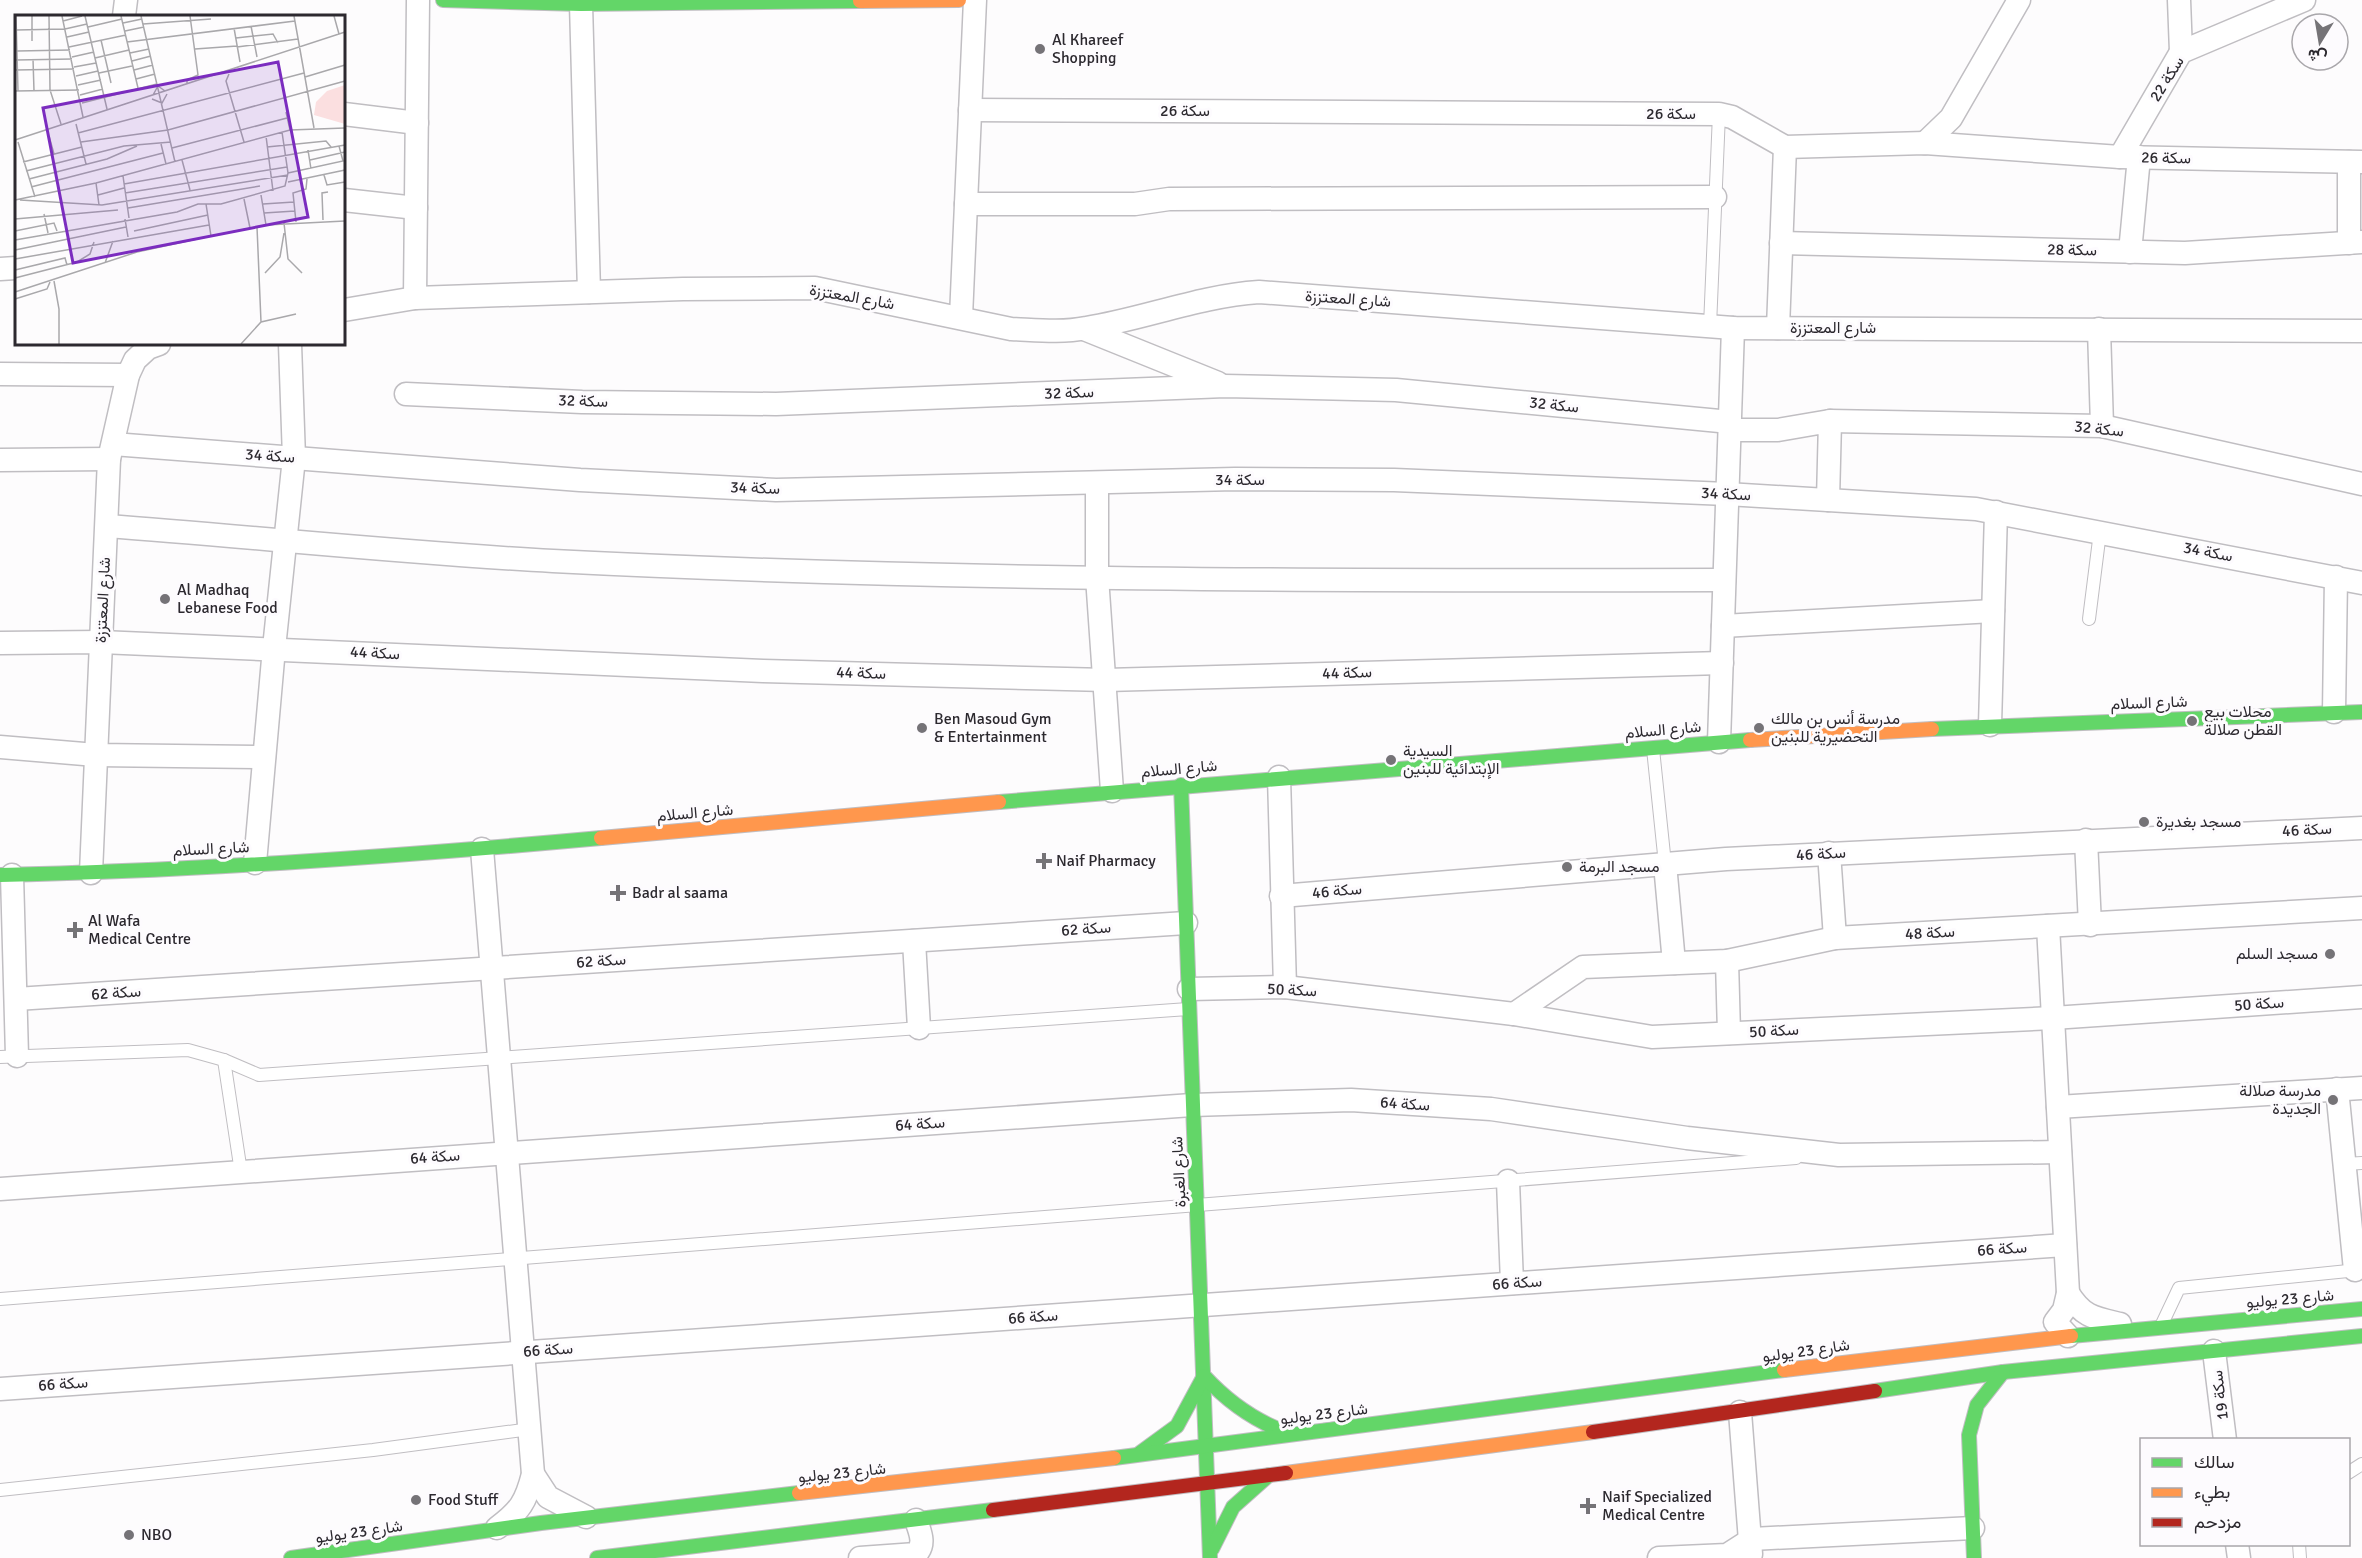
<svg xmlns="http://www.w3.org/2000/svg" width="2362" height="1558" viewBox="0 0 2362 1558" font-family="Signika,Vazirmatn,sans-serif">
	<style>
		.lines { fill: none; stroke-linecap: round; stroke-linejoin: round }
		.lane-casing { stroke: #c0bec2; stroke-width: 14 }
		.street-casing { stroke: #c0bec2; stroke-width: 25 }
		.fast-casing { stroke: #c0bec2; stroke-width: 16 }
		.slow-casing { stroke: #c0bec2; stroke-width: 16 }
		.jam-casing { stroke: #c0bec2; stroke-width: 16 }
		.lane { stroke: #fff; stroke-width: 12 }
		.street { stroke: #fff; stroke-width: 22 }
		.fast { stroke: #63d668; stroke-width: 14 }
		.slow { stroke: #ff974d; stroke-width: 14 }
		.jam { stroke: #b3261e; stroke-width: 14 }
		.poi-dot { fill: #757377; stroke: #fdfbfe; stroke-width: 2 }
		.labels { text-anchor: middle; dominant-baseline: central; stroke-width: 6; stroke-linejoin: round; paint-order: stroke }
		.poi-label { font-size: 16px; fill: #2c292f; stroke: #fdfbfe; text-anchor: start }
		.street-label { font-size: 16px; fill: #2c292f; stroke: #fdfbfe }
		.inset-road { fill: none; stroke: #a9a8ab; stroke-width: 1.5 }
		.view { fill: #7b2cbf; fill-opacity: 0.15; stroke: #7b2cbf; stroke-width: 3 }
		.inset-edge { fill: none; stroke: #2c292f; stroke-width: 3 }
	</style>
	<rect width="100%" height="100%" fill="#fdfcfd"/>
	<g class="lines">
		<defs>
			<g id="lane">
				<path d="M1710,326L1719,114"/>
				<path d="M2089,619L2100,532"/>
				<path d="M1653,749L1665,864"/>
				<path d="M0,1057L188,1050L224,1060L259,1075L1188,1009"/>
				<path d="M224,1060L241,1172"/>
				<path d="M2344,1164L2362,1163"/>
				<path d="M0,1299L1796,1158"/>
				<path d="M2162,1324L2179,1288L2358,1270"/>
				<path d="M2348,1473L2362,1464"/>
				<path d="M0,1490L373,1450L530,1429"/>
				<path d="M2299,1544L2300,1558"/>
			</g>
			<g id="street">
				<path d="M2179,0L2181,52"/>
				<path d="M581,4L589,292"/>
				<path d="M124,16L126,0"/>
				<path d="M970,110L1719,114L1732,117L1785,147L1925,143L2120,157L2362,162"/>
				<path d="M344,114L417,123"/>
				<path d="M1925,143L1951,118L2019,0"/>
				<path d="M2120,157L2181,52L2304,0"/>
				<path d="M344,200L416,208"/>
				<path d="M966,204H1135L1169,199L1715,197"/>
				<path d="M1781,243L2185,253L2362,242"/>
				<path d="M2349,243V162"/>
				<path d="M2130,252L2139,157"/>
				<path d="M0,269L16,268"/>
				<path d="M415,298L418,0"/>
				<path d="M344,310L415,298L683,289L815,288L1011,329C1036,330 1061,333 1086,328C1144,319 1199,296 1259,292L1733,328L2362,331"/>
				<path d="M961,317L975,0"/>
				<path d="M1778,328L1785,147"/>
				<path d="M1084,329L1218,383"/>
				<path d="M2099,329L2102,426"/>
				<path d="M0,374L128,375"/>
				<path d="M406,394L582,402L776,404L1225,386L1396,390L1730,422"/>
				<path d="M1830,421L2102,426L2362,484"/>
				<path d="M1730,430H1778L1830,421L1828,500"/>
				<path d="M113,444L580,480L776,490L1235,479L1394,480L1727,494L1976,509L2362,583"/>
				<path d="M0,460L109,459"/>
				<path d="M1097,483V577L1112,791"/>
				<path d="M107,526C255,537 404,553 553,561C943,581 1334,581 1724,580"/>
				<path d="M1723,626L1993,611"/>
				<path d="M0,643L101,642L763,671L1106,680L1722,663"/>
				<path d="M2334,712L2336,577"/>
				<path d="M1990,725L1996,512"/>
				<path d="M1719,742L1733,328"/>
				<path d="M0,747L96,755L264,757"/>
				<path d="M1279,777L1285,987"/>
				<path d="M2086,840L2090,925"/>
				<path d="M482,849L533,1474C526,1502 520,1511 497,1528"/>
				<path d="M1829,853L1835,938"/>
				<path d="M255,863L274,648L294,458L290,344"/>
				<path d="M1665,864L1674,963"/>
				<path d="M91,873L109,459L128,375L135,360L148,348L159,344"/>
				<path d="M12,875L17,1056"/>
				<path d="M1281,896L1726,859L2362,828"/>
				<path d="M2048,926L2068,1293L2064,1310L2055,1322L2068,1336"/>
				<path d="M914,941L919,1028"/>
				<path d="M1727,961L1729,1033"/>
				<path d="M1189,989L1285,987L1514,1014L1652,1037L2053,1018L2362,997"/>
				<path d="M16,999L1186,923"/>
				<path d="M1514,1014L1583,967L1727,961L1835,938L2362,908"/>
				<path d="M2337,1089L2355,1270"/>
				<path d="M2058,1107L2362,1088"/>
				<path d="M1508,1181L1512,1283"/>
				<path d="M0,1189L1192,1105L1351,1100L1491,1109L1687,1138L1839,1155L2060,1152"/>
				<path d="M2068,1293C2083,1317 2094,1318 2120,1324"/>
				<path d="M2214,1351L2225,1440"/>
				<path d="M0,1389L2065,1245"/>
				<path d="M1740,1412L1751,1554"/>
				<path d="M533,1474L548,1497L586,1517"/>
				<path d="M2237,1544L2239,1558"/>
				<path d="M860,1558L916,1554C926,1544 920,1532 916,1520"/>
				<path d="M1659,1558L1727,1555L1752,1539L1973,1528"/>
			</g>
			<g id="fast">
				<path d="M443,0L581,4L860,1"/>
				<path d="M1932,729L2362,712"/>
				<path d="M1181,785L1210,1558"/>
				<path d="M999,802L1750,740"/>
				<path d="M0,875C200,871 402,856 601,838"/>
				<path d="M2071,1336L2362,1309"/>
				<path d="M1875,1391L2003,1372L2362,1336"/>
				<path d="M1140,1453L1177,1426L1204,1376C1228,1402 1254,1421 1288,1433"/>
				<path d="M1114,1458L1784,1370"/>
				<path d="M1212,1549L1233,1507L1269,1475"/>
				<path d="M291,1558L541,1523L799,1493"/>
				<path d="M597,1558L993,1510"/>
				<path d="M1974,1558L1969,1435L1977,1405L2003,1372"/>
			</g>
			<g id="slow">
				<path d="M860,1L959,0"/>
				<path d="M1750,740L1932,729"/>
				<path d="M601,838L999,802"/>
				<path d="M1784,1370L2071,1336"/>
				<path d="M1286,1473L1593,1432"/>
				<path d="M799,1493L1114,1458"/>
			</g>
			<g id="jam">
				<path d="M1593,1432L1875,1391"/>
				<path d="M993,1510L1286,1473"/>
			</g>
		</defs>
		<use href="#lane" class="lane-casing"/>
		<use href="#street" class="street-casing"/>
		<use href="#fast" class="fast-casing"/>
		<use href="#slow" class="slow-casing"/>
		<use href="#jam" class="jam-casing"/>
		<use href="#lane" class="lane"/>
		<use href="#street" class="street"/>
		<use href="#fast" class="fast"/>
		<use href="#slow" class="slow"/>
		<use href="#jam" class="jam"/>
	</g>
	<g class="poi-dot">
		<circle cx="1040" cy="49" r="6"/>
		<circle cx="165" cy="599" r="6"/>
		<circle cx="2192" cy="721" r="6"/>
		<circle cx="922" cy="728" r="6"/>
		<circle cx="1759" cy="728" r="6"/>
		<circle cx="1391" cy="760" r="6"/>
		<circle cx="2144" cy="822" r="6"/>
		<path d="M1041 852h6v6h6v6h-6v6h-6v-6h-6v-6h6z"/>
		<circle cx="1567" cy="867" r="6"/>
		<path d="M615 884h6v6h6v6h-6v6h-6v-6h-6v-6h6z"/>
		<path d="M72 921h6v6h6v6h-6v6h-6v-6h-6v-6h6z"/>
		<circle cx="2330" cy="954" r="6"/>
		<circle cx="2333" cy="1100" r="6"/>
		<circle cx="416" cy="1500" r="6"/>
		<path d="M1585 1497h6v6h6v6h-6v6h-6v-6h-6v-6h6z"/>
		<circle cx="129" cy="1535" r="6"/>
	</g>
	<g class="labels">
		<g class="poi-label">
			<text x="1052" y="40">Al Khareef<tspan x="1052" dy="18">Shopping</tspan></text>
			<text x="177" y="590">Al Madhaq<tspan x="177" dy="18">Lebanese Food</tspan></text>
			<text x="2204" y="712">محلات بيع<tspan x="2204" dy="18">القطن صلالة</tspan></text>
			<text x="934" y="719">Ben Masoud Gym<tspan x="934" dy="18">&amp; Entertainment</tspan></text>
			<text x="1771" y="719">مدرسة أنس بن مالك<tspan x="1771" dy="18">التحضيرية للبنين</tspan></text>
			<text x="1403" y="751">السيدية<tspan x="1403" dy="18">الإبتدائية للبنين</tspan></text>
			<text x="2156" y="822">مسجد بغديرة</text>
			<text x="1056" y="861">Naif Pharmacy</text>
			<text x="1579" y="867">مسجد البرمة</text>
			<text x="632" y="893">Badr al saama</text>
			<text x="88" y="921">Al Wafa<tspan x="88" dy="18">Medical Centre</tspan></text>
			<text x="2318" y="954" text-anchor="end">مسجد السلم</text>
			<text x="2321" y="1091" text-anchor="end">مدرسة صلالة<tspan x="2321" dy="18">الجديدة</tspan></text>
			<text x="1602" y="1497">Naif Specialized<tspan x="1602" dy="18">Medical Centre</tspan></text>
			<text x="428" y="1500">Food Stuff</text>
			<text x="141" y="1535">NBO</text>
		</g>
		<g class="street-label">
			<text transform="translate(2167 79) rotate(-58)">سكة 22</text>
			<text x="1185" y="111">سكة 26</text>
			<text x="1671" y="114">سكة 26</text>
			<text transform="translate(2166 158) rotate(1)">سكة 26</text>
			<text transform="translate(2072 250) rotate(1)">سكة 28</text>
			<text transform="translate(852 297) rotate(10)">شارع المعتززة</text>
			<text transform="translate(1348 299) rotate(4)">شارع المعتززة</text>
			<text x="1833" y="328">شارع المعتززة</text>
			<text transform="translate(1069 393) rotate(-2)">سكة 32</text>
			<text transform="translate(583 401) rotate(2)">سكة 32</text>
			<text transform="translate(1554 405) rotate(6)">سكة 32</text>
			<text transform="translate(2099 429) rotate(6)">سكة 32</text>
			<text transform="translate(270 456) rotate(4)">سكة 34</text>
			<text x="1240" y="480">سكة 34</text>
			<text transform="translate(755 488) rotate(2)">سكة 34</text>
			<text transform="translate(1726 494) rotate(3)">سكة 34</text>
			<text transform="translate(2208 552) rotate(11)">سكة 34</text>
			<text transform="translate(103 600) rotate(-87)">شارع المعتززة</text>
			<text transform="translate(375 653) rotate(3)">سكة 44</text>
			<text transform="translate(861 673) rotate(2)">سكة 44</text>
			<text transform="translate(1347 673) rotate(-2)">سكة 44</text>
			<text transform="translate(2149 703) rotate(-2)">شارع السلام</text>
			<text transform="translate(1663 730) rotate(-5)">شارع السلام</text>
			<text transform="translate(1179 769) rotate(-5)">شارع السلام</text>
			<text transform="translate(695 813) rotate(-5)">شارع السلام</text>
			<text transform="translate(2307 830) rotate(-3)">سكة 46</text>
			<text transform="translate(211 849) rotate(-3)">شارع السلام</text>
			<text transform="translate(1821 854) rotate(-3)">سكة 46</text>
			<text transform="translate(1337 891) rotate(-5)">سكة 46</text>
			<text transform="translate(1086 929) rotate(-4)">سكة 62</text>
			<text transform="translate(1930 933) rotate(-3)">سكة 48</text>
			<text transform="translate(601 961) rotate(-4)">سكة 62</text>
			<text transform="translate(1292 990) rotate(3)">سكة 50</text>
			<text transform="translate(116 993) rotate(-4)">سكة 62</text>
			<text transform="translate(2259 1004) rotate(-4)">سكة 50</text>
			<text transform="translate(1774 1031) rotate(-3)">سكة 50</text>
			<text transform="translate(1405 1104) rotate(4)">سكة 64</text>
			<text transform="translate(920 1124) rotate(-4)">سكة 64</text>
			<text transform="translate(435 1157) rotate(-4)">سكة 64</text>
			<text transform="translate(1179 1172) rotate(-93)">شارع الغبرة</text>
			<text transform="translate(2002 1249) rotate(-4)">سكة 66</text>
			<text transform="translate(1517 1283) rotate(-4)">سكة 66</text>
			<text transform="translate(2290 1299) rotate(-5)">شارع 23 يوليو</text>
			<text transform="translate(1033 1317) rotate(-4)">سكة 66</text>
			<text transform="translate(548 1350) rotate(-4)">سكة 66</text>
			<text transform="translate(1806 1351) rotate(-8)">شارع 23 يوليو</text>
			<text transform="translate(63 1384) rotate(-4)">سكة 66</text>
			<text transform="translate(2220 1395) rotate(-97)">سكة 19</text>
			<text transform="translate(1324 1414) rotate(-7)">شارع 23 يوليو</text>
			<text transform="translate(842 1473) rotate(-6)">شارع 23 يوليو</text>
			<text transform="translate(359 1532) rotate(-8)">شارع 23 يوليو</text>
		</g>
	</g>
	<g transform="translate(15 15)">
		<rect width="330" height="330" fill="#fdfcfd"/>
		<path d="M330,70V109L299,100L301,87L312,76Z" fill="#fbdfe0"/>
		<path class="inset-road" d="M1,1L3,76M17,1V26M34,1L35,75L46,109M47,1L68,102M70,1L92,94M106,1L123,73M126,1L160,147M279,1L299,113M319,1L324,19M48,6L67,1M108,8L127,4M128,9L196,4M236,11L242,42M73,12L107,4M219,13L225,47M1,15L50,14L72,9M110,16L129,12M52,22L74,17M221,23L258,19L263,28M86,25L96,68M112,27L280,6M54,32L111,20M222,32L283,24M180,34L222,31M2,36L55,35M115,38L134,34M57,42L79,37M80,43L114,35M18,44L19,76M1,45L57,44M117,46L136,41M59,52L81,48M0,55L59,54M119,55L138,50M84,58L117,51M214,59L211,66L229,127M61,61L83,56M290,62L330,50M121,64L140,59M172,69V65L183,60L175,1M63,70L86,65M0,76L64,75M65,80L88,74M138,80L143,71L150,76M137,84L147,88L152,79M67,88L142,69M271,97L275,115M61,109L71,149M63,118L289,58M34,121L39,139M251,121L258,176M0,125L330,17M3,127L20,182M66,127L153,115L330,66M146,129L151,149M252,132L311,126L316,132M157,133L272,103M293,135L296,154M167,145L175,175M295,145L330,137M8,147L67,132M11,156L109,131L156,127M273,158L328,146L324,131M309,160L312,170L330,167M108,161L114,203M14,164L92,144L122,131M273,167L330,155M81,168L84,190M109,169L330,130M16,172L148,138M110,178L272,152M83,180L109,173M246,180L251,210M229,184L235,213M0,185L81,168L275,115L330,113M5,185L87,190L273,160M191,189L196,221M248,189L279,187M113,193L245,171M249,198L280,196M29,199L33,218M0,204L103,195M110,204L113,222M308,205L307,178L313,177M281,207L278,178L291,174L292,164M269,208L273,244L287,258M242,212L246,307M0,216L39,208L42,216M119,216L193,200M0,225L162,197L183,189H206L270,171L273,158L267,117M0,235L111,212M0,244L194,210M90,248L98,226M0,255L50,243L52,250M250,258L265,242L269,218M0,263L62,247L75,239L79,227M39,266L44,294V329M0,277L122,237L196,221L251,210L330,206M0,284L32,274L35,267M226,329L246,307L281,299"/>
		<path class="view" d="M263,47L293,202L58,248L28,93Z"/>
		<rect width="330" height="330" class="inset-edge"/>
	</g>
	<rect x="2140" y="1438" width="210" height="108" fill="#fdfbfe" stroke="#a9a7ab" stroke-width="1.5"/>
	<rect x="2152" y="1458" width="30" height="9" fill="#63d668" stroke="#a9a7ab" stroke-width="1.5"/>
	<text x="2194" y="1468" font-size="18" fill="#2c292f">سالك</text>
	<rect x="2152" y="1488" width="30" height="9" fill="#ff974d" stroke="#a9a7ab" stroke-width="1.5"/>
	<text x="2194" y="1498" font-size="18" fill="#2c292f">بطيء</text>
	<rect x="2152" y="1518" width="30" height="9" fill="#b3261e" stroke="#a9a7ab" stroke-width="1.5"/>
	<text x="2194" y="1528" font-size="18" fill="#2c292f">مزدحم</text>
	<g transform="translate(2320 42) rotate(191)"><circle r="28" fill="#fdfbfe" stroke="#a9a7ab" stroke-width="1.5"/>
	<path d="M0-4.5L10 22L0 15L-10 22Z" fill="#757377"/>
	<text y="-9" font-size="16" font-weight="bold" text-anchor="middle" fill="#2c292f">ش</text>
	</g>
</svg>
